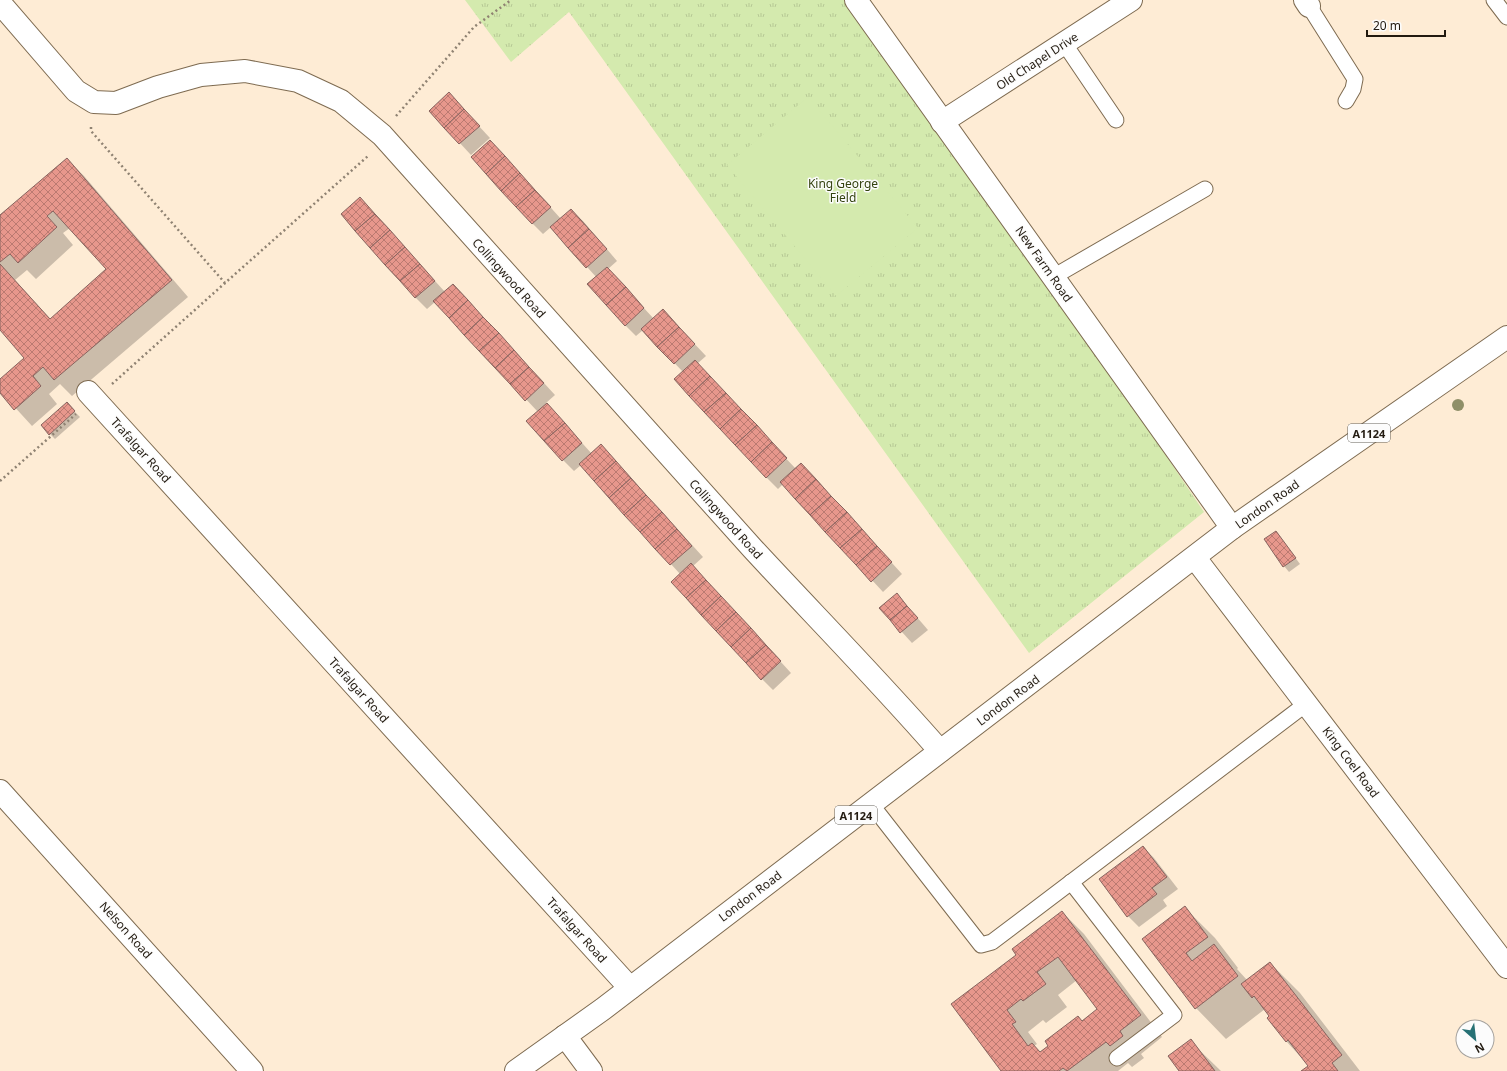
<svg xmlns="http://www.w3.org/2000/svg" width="1507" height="1071" viewBox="0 0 1507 1071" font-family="'Noto Sans',sans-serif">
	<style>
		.park { fill: url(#park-tufts) }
		.pitch { fill: #d4eaae }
		.shadow { fill: #0003; fill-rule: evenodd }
		.building { fill: url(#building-cross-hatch); stroke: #87645f; fill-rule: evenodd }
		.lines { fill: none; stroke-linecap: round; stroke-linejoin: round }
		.lane-casing { stroke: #7e6b51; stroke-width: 17 }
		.street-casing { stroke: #7e6b51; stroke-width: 24 }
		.secondary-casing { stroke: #7e6b51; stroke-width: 24 }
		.primary-casing { stroke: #7e6b51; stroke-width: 24 }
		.path { stroke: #8f8272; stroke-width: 2.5; stroke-dasharray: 2 3; stroke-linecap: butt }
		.lane { stroke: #fff; stroke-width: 15 }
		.street { stroke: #fff; stroke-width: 22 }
		.secondary { stroke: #fff; stroke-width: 22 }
		.primary { stroke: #fff; stroke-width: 22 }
		.tree { fill: #8f8f68 }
		.labels { text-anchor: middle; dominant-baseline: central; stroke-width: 3; stroke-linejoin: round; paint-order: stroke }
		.shield { fill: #fcfcfc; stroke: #635e57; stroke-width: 1 }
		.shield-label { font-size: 11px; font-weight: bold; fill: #221a10 }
		.street-label { font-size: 12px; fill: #221a10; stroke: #fcfcfc }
		.park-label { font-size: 12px; fill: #34430f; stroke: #fcfcfc }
	</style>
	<defs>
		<pattern id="park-tufts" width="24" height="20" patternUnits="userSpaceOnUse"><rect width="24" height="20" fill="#d4eaae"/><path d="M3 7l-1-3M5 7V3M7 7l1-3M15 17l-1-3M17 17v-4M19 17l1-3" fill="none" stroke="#b6c895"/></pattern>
		<pattern id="building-cross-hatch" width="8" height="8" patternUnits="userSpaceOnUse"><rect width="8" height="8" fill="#e7978c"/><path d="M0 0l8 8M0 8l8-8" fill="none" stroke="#bb7a71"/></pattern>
	</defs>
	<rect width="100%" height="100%" fill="#feecd5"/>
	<path class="park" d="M465,0H851L942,122L1204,512L1029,653L569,12L511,62Z"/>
	<path class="pitch" d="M808,97L918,228L836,296L727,165Z"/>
	<g class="shadow">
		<path d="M449,94L490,138L471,155L430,111Z"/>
		<path d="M501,152L561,219L571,210L583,221L617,261L608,269L654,319L674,322L706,356L697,364L796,469L812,475L902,574L883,592L783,484L778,489L767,478L675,379L683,372L643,330L636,336L625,325L597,278L551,227L543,234L532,223Z"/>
		<path d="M67,159L84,176L188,297L72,396L60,384L49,394L57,404L32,426L0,391V381L26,358L0,328V217ZM70,228L107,269L51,320L15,280L27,270L36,279L73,245L63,233Z"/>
		<path d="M360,198L445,292L464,296L555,395L546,403L592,454L612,457L703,557L693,566L791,673L773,690L762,679L680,574L581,465L574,471L563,460L538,412L435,302L427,309L416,298L342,214Z"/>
		<path d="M72,409L80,417L55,439L50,434Z"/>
		<path d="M1276,532L1300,564L1289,572L1284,566Z"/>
		<path d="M897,594L928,630L912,643L880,608Z"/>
		<path d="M1143,847L1154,858L1178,889L1163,900L1167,906L1139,927L1128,916Z"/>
		<path d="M1184,907L1215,938L1238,968L1237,969L1247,980L1270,963L1300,993L1360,1071H1302L1309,1066L1286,1041L1265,1009L1226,1039L1196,1008L1143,939Z"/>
		<path d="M1062,912L1084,934L1162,1037L1141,1054L1144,1058L1132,1067L1128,1063L1118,1071H1003L952,1004L1018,955ZM1077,980L1098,1009L1041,1053L1034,1046L1037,1044L1028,1032L1043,1020L1046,1023L1067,1007L1058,995Z"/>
		<path d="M1190,1041L1221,1071H1181Z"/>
	</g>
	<g class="building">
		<path d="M449,92L464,109L444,128L429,111Z"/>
		<path d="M464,109L480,126L459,144L444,128Z"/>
		<path d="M490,140L505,156L486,174L471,157Z"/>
		<path d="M505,156L520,173L501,191L486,174Z"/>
		<path d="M67,158L172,280L54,380L43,367L33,376L41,386L14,410L0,393V379L24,358L0,330V264L50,319L106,269L53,211L47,216L57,227L18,263L10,254L0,262V215Z"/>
		<path d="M520,173L535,190L516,207L501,191Z"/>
		<path d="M535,190L551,207L532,224L516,207Z"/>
		<path d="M360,197L375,214L355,231L341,214Z"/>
		<path d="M571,209L589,229L568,248L550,227Z"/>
		<path d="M375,214L390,230L370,248L355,231Z"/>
		<path d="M589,229L607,249L586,268L568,248Z"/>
		<path d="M390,230L405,247L385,265L370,248Z"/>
		<path d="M405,247L420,264L400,281L385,265Z"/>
		<path d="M420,264L435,281L415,298L400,281Z"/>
		<path d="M607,267L626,287L606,305L587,284Z"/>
		<path d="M453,284L468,300L449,318L433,301Z"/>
		<path d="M626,287L644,308L625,326L606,305Z"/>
		<path d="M468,300L483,317L464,335L449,318Z"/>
		<path d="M663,309L679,327L657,347L641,329Z"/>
		<path d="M483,317L499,333L479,351L464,335Z"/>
		<path d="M679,327L695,344L674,364L657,347Z"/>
		<path d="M499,333L514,350L495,368L479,351Z"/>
		<path d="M514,350L529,367L510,384L495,368Z"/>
		<path d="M695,360L710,376L689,396L674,379Z"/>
		<path d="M529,367L544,383L525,401L510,384Z"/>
		<path d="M710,376L726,393L704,412L689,396Z"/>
		<path d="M726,393L741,409L720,429L704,412Z"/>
		<path d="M67,402L75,411L49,435L41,425Z"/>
		<path d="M547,403L565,423L544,441L526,421Z"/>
		<path d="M741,409L757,425L735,445L720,429Z"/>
		<path d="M565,423L582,443L562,461L544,441Z"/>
		<path d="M757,425L772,442L751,462L735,445Z"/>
		<path d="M772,442L787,458L766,478L751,462Z"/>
		<path d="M601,444L616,461L594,481L579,464Z"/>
		<path d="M616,461L631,478L609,498L594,481Z"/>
		<path d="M801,463L816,479L795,499L780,482Z"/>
		<path d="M631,478L646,495L624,515L609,498Z"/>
		<path d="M816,479L831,496L810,515L795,499Z"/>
		<path d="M646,495L662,512L640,532L624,515Z"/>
		<path d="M831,496L847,512L825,532L810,515Z"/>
		<path d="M662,512L677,529L655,549L640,532Z"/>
		<path d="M847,512L862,529L840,548L825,532Z"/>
		<path d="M677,529L692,546L670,565L655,549Z"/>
		<path d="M862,529L877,546L856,565L840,548Z"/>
		<path d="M1276,531L1296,558L1283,567L1264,539Z"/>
		<path d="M877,546L892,562L871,582L856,565Z"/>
		<path d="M691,563L706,580L686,598L671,582Z"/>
		<path d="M706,580L721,596L701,615L686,598Z"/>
		<path d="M897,593L907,606L890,620L879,608Z"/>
		<path d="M721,596L736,612L716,631L701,615Z"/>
		<path d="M907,606L918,618L900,633L890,620Z"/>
		<path d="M736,612L751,628L731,647L716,631Z"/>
		<path d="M751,628L766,645L746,663L731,647Z"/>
		<path d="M766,645L781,661L761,680L746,663Z"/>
		<path d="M1143,846L1167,877L1152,888L1157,894L1127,917L1099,879Z"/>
		<path d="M1185,906L1208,937L1186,953L1192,961L1214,944L1238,976L1195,1009L1142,939Z"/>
		<path d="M1062,911L1141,1015L1120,1031L1123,1036L1110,1046L1106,1042L1067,1071L1063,1068L1059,1071H1001L951,1004L1016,955L1012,949ZM1058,957L1097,1009L1082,1021L1078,1016L1045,1041L1048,1046L1040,1052L1032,1043L1028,1046L1012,1024L1016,1022L1007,1010L1021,999L1023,1001L1046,984L1037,972Z"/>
		<path d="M1270,962L1342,1055L1332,1063L1338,1071H1301L1308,1066L1288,1040L1286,1042L1267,1018L1269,1016L1254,996L1252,998L1241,984Z"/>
		<path d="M1191,1039L1215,1071H1179L1168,1056Z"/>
	</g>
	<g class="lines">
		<defs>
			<g id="lane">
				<path d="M1494,0L1507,17"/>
				<path d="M1309,6L1355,79L1353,89L1346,101"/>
				<path d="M1064,43L1116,120"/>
				<path d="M1053,277L1205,189"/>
				<path d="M871,804L981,945L992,942L1306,704"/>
				<path d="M1071,882L1174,1015L1117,1058"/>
			</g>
			<g id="street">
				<path d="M1305,0L1309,6"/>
				<path d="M0,3L76,91L94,102L116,103L158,87L201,75L245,71L298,81L341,101L382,135C505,274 629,412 753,549C815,616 880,682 940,751"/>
				<path d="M942,122L1131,0"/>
				<path d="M88,392L630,988"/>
				<path d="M0,791L252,1071"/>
				<path d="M565,1036L591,1071"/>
			</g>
			<g id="secondary">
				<path d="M856,0L1232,528"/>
				<path d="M1195,558L1507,967"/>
			</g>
			<path id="primary" d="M516,1071L603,1009L1232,528L1507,337"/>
		</defs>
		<use href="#lane" class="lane-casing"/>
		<use href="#street" class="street-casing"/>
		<use href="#secondary" class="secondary-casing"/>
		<use href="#primary" class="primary-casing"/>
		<g class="path">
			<path d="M396,116L474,27L511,0"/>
			<path d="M91,127V131L225,283L368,156"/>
			<path d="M112,384L225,283"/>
			<path d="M0,481L76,414"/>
		</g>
		<use href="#lane" class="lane"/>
		<use href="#street" class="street"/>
		<use href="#secondary" class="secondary"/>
		<use href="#primary" class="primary"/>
	</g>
	<circle class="tree" cx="1458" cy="405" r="6"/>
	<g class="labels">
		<g class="shield">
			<rect x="1348" y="424" width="42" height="18" rx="3"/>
			<rect x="835" y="806" width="42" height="18" rx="3"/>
		</g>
		<g class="shield-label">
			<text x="1369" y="433">A1124</text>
			<text x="856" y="815">A1124</text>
		</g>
		<g class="street-label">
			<text transform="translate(1037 61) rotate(-33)">Old Chapel Drive</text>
			<text transform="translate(1044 264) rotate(55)">New Farm Road</text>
			<text transform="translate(509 278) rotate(48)">Collingwood Road</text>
			<text transform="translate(141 450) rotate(48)">Trafalgar Road</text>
			<text transform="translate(1267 504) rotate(-35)">London Road</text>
			<text transform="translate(726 519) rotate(48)">Collingwood Road</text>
			<text transform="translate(359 690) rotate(48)">Trafalgar Road</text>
			<text transform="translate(1008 700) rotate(-37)">London Road</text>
			<text transform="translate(1351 762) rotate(53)">King Coel Road</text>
			<text transform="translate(750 896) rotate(-37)">London Road</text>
			<text transform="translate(126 930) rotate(48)">Nelson Road</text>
			<text transform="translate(577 930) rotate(48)">Trafalgar Road</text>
		</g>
		<g class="park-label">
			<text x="843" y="183">King George<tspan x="843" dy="14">Field</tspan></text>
		</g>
	</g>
	<g transform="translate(1475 1039) rotate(152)"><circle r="19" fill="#fcfcfc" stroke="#a5a29e"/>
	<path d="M0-3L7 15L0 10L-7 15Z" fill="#277175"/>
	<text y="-6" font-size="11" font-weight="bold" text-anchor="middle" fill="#221a10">N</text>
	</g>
	<path d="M1367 30v6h78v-6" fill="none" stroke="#221a10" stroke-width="2"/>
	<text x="1373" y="30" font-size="12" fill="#221a10" stroke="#fcfcfc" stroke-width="3" paint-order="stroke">20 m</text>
</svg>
